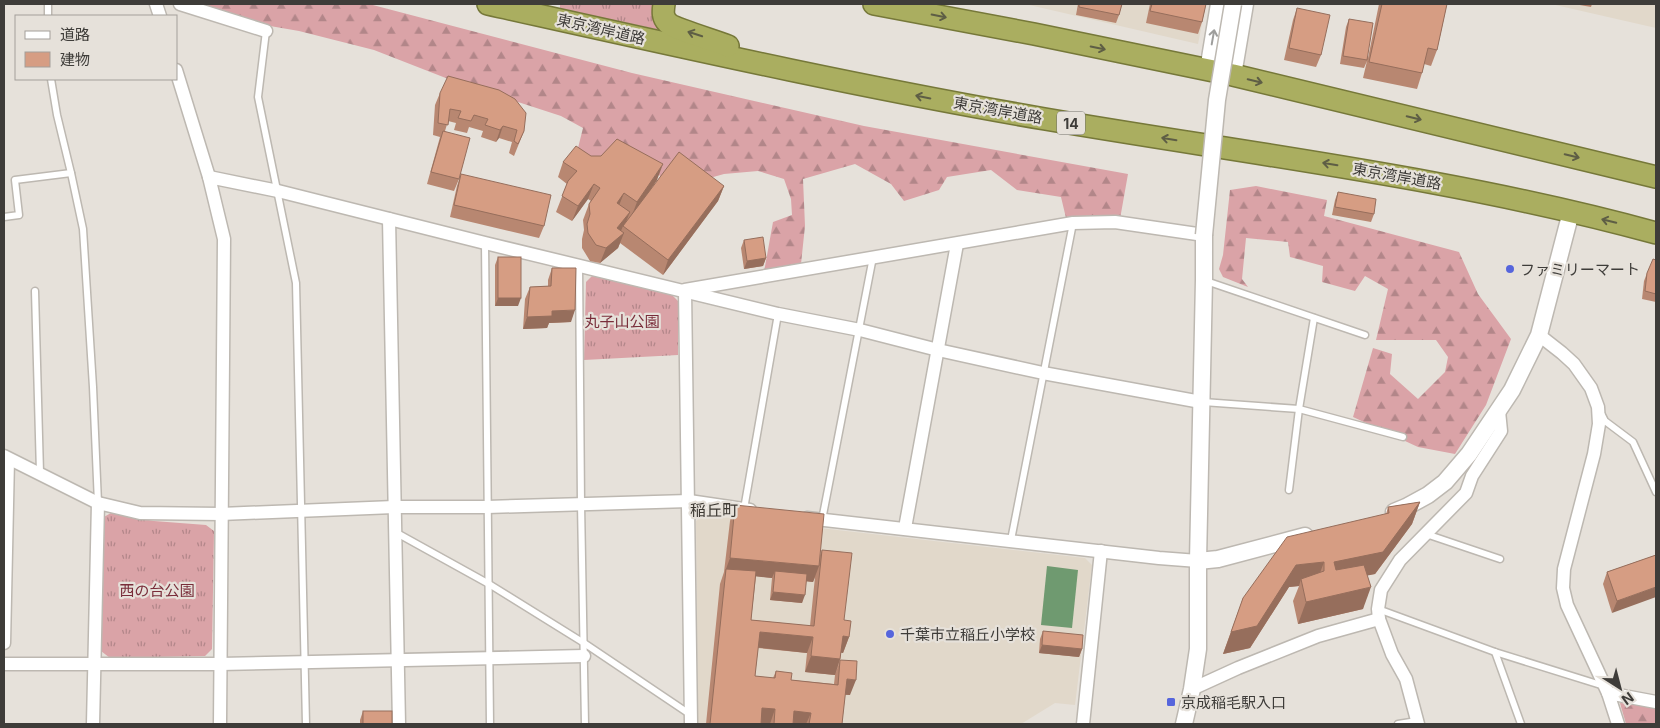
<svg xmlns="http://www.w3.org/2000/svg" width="1660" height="728" viewBox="0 0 1660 728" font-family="Inter,'Noto Sans JP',sans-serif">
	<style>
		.built { fill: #e1d8ca }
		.grass { fill: url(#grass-tufts) }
		.forest { fill: url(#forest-firs) }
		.water { fill: #6f9a70 }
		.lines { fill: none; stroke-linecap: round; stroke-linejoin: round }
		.service-casing { stroke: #bdb8b1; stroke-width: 9 }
		.minor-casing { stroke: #bdb8b1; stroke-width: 15 }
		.tertiary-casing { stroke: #bdb8b1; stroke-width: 19 }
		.trunk-casing { stroke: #767839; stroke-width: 24 }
		.service { stroke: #fff; stroke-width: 6 }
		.minor { stroke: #fff; stroke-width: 12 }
		.tertiary { stroke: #fff; stroke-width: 16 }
		.trunk { stroke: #aaae60; stroke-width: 21 }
		.tertiary-bridge-casing { stroke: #bdb8b1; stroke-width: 19; stroke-linecap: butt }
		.tertiary-bridge { stroke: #fff; stroke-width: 16 }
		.wall { fill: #b88771; fill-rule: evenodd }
		.shaded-wall { fill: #966e5c }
		.building { fill: #d69d83; stroke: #966e5c }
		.oneway { stroke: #5e5e45 }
		.oneway2 { stroke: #9e9e9c }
		.poi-dot { fill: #5665dc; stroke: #e6e1da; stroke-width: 2 }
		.labels { text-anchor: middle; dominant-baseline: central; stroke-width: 4.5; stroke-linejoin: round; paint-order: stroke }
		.shield { fill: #e6e1da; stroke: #706e69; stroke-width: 1 }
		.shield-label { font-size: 14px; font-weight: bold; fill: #3e3c39 }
		.street-label { font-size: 15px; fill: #3e3c39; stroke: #e6e1da }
		.poi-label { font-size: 15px; fill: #3e3c39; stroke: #e6e1da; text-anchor: start }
		.park-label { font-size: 15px; fill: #792d3a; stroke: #e6e1da }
		.neighbourhood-label { font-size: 16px; fill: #3d3933; stroke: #e6e1da }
	</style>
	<defs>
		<pattern id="grass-tufts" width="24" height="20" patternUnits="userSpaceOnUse" patternTransform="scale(1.25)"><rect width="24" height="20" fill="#daa3a7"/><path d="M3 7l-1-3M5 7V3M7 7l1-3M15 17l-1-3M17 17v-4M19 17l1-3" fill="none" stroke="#b28689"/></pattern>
		<pattern id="forest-firs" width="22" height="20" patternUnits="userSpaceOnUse" patternTransform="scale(1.25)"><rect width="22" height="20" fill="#daa3a7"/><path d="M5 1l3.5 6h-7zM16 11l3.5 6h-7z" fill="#b28689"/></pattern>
	</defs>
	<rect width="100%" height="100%" fill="#e6e1da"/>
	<g class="built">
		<path d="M1025,4H1206L1198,44Z"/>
		<path d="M1551,4H1656V28Z"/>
		<path d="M704,515L1085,558L1092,565L1075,705L1055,703L1021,724H698L696,521Z"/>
	</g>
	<g class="grass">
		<path d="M560,4H655L654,17L660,30L560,9Z"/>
		<path d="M592,276L671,294L678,301V355L584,360L586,282Z"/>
		<path d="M111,513L154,521L206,525L214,531L212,649L205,656L110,658L101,651L102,518Z"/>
	</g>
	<g class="forest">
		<path d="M189,4H369L632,73L864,126L1128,174L1120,219L1066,218L1061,197L1017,190L991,170L947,177L939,190L904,201L891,184L855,164L803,179L805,226L801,264L764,272L773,222L792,215L791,199L784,179L758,171L724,174L699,181L662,177L614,149L595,163L576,156L583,128L561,116L456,82L374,50L299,31L270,26Z"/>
		<path d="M1256,186L1327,200L1324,216L1459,252L1478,294L1511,339L1486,405L1455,454L1418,447L1353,417L1373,348L1392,354L1390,374L1418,399L1445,372L1448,357L1436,340H1376L1388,289L1365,276L1355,291L1322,282L1323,266L1290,257L1288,242L1246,238L1242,279L1248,287L1223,277L1219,269L1223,255L1230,190Z"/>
		<path d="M1620,703L1656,706V724H1626Z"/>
	</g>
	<path class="water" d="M1047,566L1078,570L1072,628L1041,625Z"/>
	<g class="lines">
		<defs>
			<g id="service">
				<path d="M48,16V4"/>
				<path d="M266,31L258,97L296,283L306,724"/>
				<path d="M51,79L57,115L71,173L83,229L93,387L98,503"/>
				<path d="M4,217L19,215L15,180L71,173"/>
				<path d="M485,243L490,724"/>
				<path d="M579,265L581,504L585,724"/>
				<path d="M1206,281L1365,335"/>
				<path d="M35,291L40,473"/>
				<path d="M1203,402L1299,409L1403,437"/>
				<path d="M1602,415L1605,421L1633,442L1656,492"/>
				<path d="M1289,490L1299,409L1314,318"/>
				<path d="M744,509L778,314"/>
				<path d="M822,520L873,257"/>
				<path d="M395,532L489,584L584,643L691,715"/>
				<path d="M1426,534L1500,559"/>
				<path d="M1011,540L1073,223"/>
				<path d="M1378,609L1495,652L1604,686"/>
				<path d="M1495,652L1521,724"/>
				<path d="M1398,724L1417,721"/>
			</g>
			<g id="minor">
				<path d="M156,4L160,16"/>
				<path d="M180,4L266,31"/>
				<path d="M176,70L209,177L224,239L220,724"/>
				<path d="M209,177L278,191L485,243L778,314L860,330L938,350L1043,373L1201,402"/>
				<path d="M389,219L399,724"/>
				<path d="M1539,335L1562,353L1574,364L1591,388L1598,407L1599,424L1594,454L1564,569L1563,588L1567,605L1608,693L1618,724"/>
				<path d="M4,456L98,503L140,513L221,514L394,507H487L689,501L750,510"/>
				<path d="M807,518L1159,558L1198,561"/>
				<path d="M905,528L957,244"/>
				<path d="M4,643L8,459"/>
				<path d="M4,664H220L584,656"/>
				<path d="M1192,689L1238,668L1318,636L1379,619"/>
				<path d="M1608,693L1656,702"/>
				<path d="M93,724L98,503"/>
				<path d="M691,724L685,290L1073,223L1115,222L1204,235"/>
				<path d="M1083,724L1101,551"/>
				<path d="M1418,724L1406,679L1392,654L1379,619L1378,609L1381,590L1400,560L1466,493L1472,476L1501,431L1499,411"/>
			</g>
			<g id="tertiary">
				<path d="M1208,70L1219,4"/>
				<path d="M1233,75L1245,4"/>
				<path d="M1394,512L1406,507L1428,495L1445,482L1469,454L1512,390L1539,335L1571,212"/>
				<path d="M1198,561L1218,559L1305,536"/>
				<path d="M1184,724L1192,689L1198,649V561L1204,280V235"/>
			</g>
			<g id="trunk">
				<path d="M488,4C673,45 858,87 1045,119C1249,154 1456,178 1656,233"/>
				<path d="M664,4C663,11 662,17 668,23C674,29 716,41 728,46"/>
				<path d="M874,4L1034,34L1233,75L1656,177"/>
			</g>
		</defs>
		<use href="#service" class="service-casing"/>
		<use href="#minor" class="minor-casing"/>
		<use href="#tertiary" class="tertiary-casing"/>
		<use href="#trunk" class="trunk-casing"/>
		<use href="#service" class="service"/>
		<use href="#minor" class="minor"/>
		<use href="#tertiary" class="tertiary"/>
		<use href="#trunk" class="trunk"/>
		<defs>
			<path id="tertiary-bridge" d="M1204,235L1217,100L1233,4"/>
		</defs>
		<use href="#tertiary-bridge" class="tertiary-bridge-casing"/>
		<use href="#tertiary-bridge" class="tertiary-bridge"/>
	</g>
	<g class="wall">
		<path d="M1078,4H1122L1119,15L1116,23L1076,15Z"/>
		<path d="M1150,4H1206L1202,22L1198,34L1146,23Z"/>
		<path d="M1379,4H1447L1437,50L1431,66L1424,64L1422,73L1417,89L1363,78L1367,61L1364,68L1340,64L1346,27L1349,19L1368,58Z"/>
		<path d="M1574,4H1592L1591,7Z"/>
		<path d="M1297,8L1321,55L1316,67L1284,60L1293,20Z"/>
		<path d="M440,93L524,131L514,156L509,153L512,142L499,138L496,142L481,137L483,131L469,127L467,133L454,130L456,123L448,121L445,131L459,179L454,191L427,184L440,137L433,135L435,105Z"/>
		<path d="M591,156L657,180L651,189L724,186L718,201L663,275L620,243L618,248L600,263L590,261L582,248V239L584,230L583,220L589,204L591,201L588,199L572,221L556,212L567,184L558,177L563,162Z"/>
		<path d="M461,174L544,226L539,238L450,217L457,186Z"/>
		<path d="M1338,192L1374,214L1371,222L1332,215L1335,200Z"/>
		<path d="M744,240L766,258L763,266L744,269L741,248Z"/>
		<path d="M498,257L518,306H495V265Z"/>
		<path d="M1656,260V302L1642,299L1644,281L1647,273Z"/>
		<path d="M552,268L571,322L549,323L547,328L523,329L525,299L530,287L548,286V280Z"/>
		<path d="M1420,502L1412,524L1375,574L1367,575L1363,609L1298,624L1293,601L1299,586L1289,587L1250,648L1223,654L1243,598L1386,514L1388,507Z"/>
		<path d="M735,505L820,555L822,550L844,620L849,637L843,653L841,652L840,659L835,675L805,672L807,653L758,648L755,676L773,678L776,671L791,680L834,684L835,675L840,660L850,695H845L842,724H706L720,584L724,572L730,521ZM756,576L772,578L770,600L802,603L806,581L813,582L815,577L810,626L751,620Z"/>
		<path d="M1656,555L1612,613L1603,584L1607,572Z"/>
		<path d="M1043,631L1082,649L1079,657L1039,653L1040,639Z"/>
		<path d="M363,711L392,724H360V720Z"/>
	</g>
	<g class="shaded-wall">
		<path d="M503,126L499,138L496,142L500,130Z"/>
		<path d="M663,164L657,180L631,218L637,202Z"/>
		<path d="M594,184L588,199L572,221L578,206Z"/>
		<path d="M724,186L718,201L663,275L668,260Z"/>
		<path d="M624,193L618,208L617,203Z"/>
		<path d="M630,212L624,227L623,226L621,231L624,233L618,248L600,263L606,248L617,228Z"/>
		<path d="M766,258L763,266L744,269L747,261Z"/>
		<path d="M498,298H521L518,306H495Z"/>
		<path d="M575,310L571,322L549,323L547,328L523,329L527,317L552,311Z"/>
		<path d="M1420,502L1412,524L1375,574L1326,584L1334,562Z"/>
		<path d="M730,558L819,566L813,582L774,578L775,571L772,578L725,573L726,569Z"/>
		<path d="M1324,562L1316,584L1301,579L1299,586L1289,587L1250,648L1223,654L1231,632L1296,565Z"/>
		<path d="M1371,587L1363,609L1298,624L1306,602Z"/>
		<path d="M1656,587V597L1612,613L1617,601Z"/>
		<path d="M773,592L805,595L802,603L770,600Z"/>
		<path d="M760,632L813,637L807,653L754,647Z"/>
		<path d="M843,636L849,637L843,653L837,652Z"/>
		<path d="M1042,645L1082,649L1079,657L1039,653Z"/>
		<path d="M811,656L840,659L835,675L805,672Z"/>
		<path d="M847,679L856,680L850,695L841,694Z"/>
		<path d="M762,708L775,709L770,724L757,723Z"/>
		<path d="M794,711L811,713L806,724H790Z"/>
	</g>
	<g class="building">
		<path d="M1079,4H1122L1119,15L1079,7Z"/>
		<path d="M1152,4H1206L1202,22L1150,11Z"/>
		<path d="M1382,4H1447L1437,50L1428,48L1422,73L1369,62Z"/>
		<path d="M1297,8L1330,15L1321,55L1289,48Z"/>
		<path d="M1349,19L1373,23L1367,60L1343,56Z"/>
		<path d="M448,76L499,90L515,99L526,113L524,131L518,144L514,141L517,130L503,126L500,130L485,125L488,119L474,115L471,121L458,118L461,111L450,109L448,125L438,123L440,93Z"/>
		<path d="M443,131L470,138L459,179L431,172Z"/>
		<path d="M617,139L663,164L637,202L624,193L617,203L630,212L617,228L624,233L606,248L596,245L588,233L587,224L590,214L589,204L600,188L594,184L578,206L562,196L568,181L577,171L563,162L576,146L591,156H601Z"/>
		<path d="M679,152L724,186L668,260L623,226Z"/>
		<path d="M461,174L551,195L544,226L454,205Z"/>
		<path d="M1338,192L1376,199L1374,214L1335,207Z"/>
		<path d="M763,237L766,258L747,261L744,240Z"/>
		<rect x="498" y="257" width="23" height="41"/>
		<path d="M1653,259L1656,260V294L1645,291L1647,273Z"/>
		<path d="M552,268H576L575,310L552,311V316L527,317L530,287L551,286Z"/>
		<path d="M1420,502L1383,552L1334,562L1336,570L1364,565L1371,587L1306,602L1301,579L1324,571V562L1296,565L1257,626L1231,632L1243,598L1287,537L1389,513L1388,507Z"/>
		<path d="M735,505L824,514L819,566L730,558Z"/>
		<path d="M822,550L852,553L844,620L851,621L849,637L843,636L840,659L811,656L813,637L760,632L755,676L775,678L776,671L792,673L791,680L838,685L840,660L857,661L856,680L847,679L842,724H809L811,713L794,711L793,724H774L775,709L762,708L761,724H710L726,569L756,571L751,620L814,626Z"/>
		<path d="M1656,555V587L1617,601L1607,572Z"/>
		<path d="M775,571L807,574L805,595L773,592Z"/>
		<path d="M1043,631L1083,635L1082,649L1042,645Z"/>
		<rect x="363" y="711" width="29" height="13"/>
	</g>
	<defs><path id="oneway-shaft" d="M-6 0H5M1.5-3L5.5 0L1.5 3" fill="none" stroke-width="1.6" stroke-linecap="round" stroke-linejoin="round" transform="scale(1.25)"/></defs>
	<g class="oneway">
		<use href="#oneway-shaft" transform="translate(939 16) rotate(11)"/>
		<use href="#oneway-shaft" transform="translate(695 34) rotate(-162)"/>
		<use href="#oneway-shaft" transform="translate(1098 48) rotate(12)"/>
		<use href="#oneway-shaft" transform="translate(1255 81) rotate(13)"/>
		<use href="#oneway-shaft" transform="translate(923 97) rotate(-169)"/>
		<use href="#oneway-shaft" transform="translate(1414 118) rotate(13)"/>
		<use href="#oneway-shaft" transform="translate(1169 139) rotate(-171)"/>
		<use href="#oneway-shaft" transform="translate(1572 156) rotate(13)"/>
		<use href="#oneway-shaft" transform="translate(1330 164) rotate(-171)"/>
		<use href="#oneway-shaft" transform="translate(1609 221) rotate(-166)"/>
	</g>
	<use class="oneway2" href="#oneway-shaft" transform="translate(1213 37) rotate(-80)"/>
	<g class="poi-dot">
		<circle cx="1510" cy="269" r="5"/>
		<circle cx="890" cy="634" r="5"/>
		<rect x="1166" y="697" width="10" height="10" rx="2.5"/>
	</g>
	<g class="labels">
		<rect class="shield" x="1057" y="111.5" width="28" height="23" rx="4"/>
		<g class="shield-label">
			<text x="1071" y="123">14</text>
		</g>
		<g class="street-label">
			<text transform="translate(601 29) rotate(13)">東京湾岸道路</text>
			<text transform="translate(998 110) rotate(10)">東京湾岸道路</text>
			<text transform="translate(1397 176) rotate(10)">東京湾岸道路</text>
		</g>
		<g class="poi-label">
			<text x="1520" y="269">ファミリーマート</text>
			<text x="900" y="634">千葉市立稲丘小学校</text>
			<text x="1181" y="702">京成稲毛駅入口</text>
		</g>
		<g class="park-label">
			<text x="622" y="321">丸子山公園</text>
			<text x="157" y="590">西の台公園</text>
		</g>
		<g class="neighbourhood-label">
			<text x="714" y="510">稲丘町</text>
		</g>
	</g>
	<rect width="1660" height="728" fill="none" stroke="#3e3c39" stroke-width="10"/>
	<rect x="15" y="15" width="162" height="65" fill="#e6e1da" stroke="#a39f9a"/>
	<rect x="25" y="31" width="25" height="8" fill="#ffffff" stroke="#a39f9a"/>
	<text x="60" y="40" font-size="15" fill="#3e3c39">道路</text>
	<rect x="25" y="52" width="25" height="15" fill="#d69d83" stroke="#a39f9a"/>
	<text x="60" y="65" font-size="15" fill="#3e3c39">建物</text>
	<g transform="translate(1620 688) rotate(144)" stroke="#e6e1da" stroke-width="4" paint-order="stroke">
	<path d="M0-4L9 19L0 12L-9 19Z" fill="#3e3c39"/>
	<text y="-8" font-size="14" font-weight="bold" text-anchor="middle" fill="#3e3c39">N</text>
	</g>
</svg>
